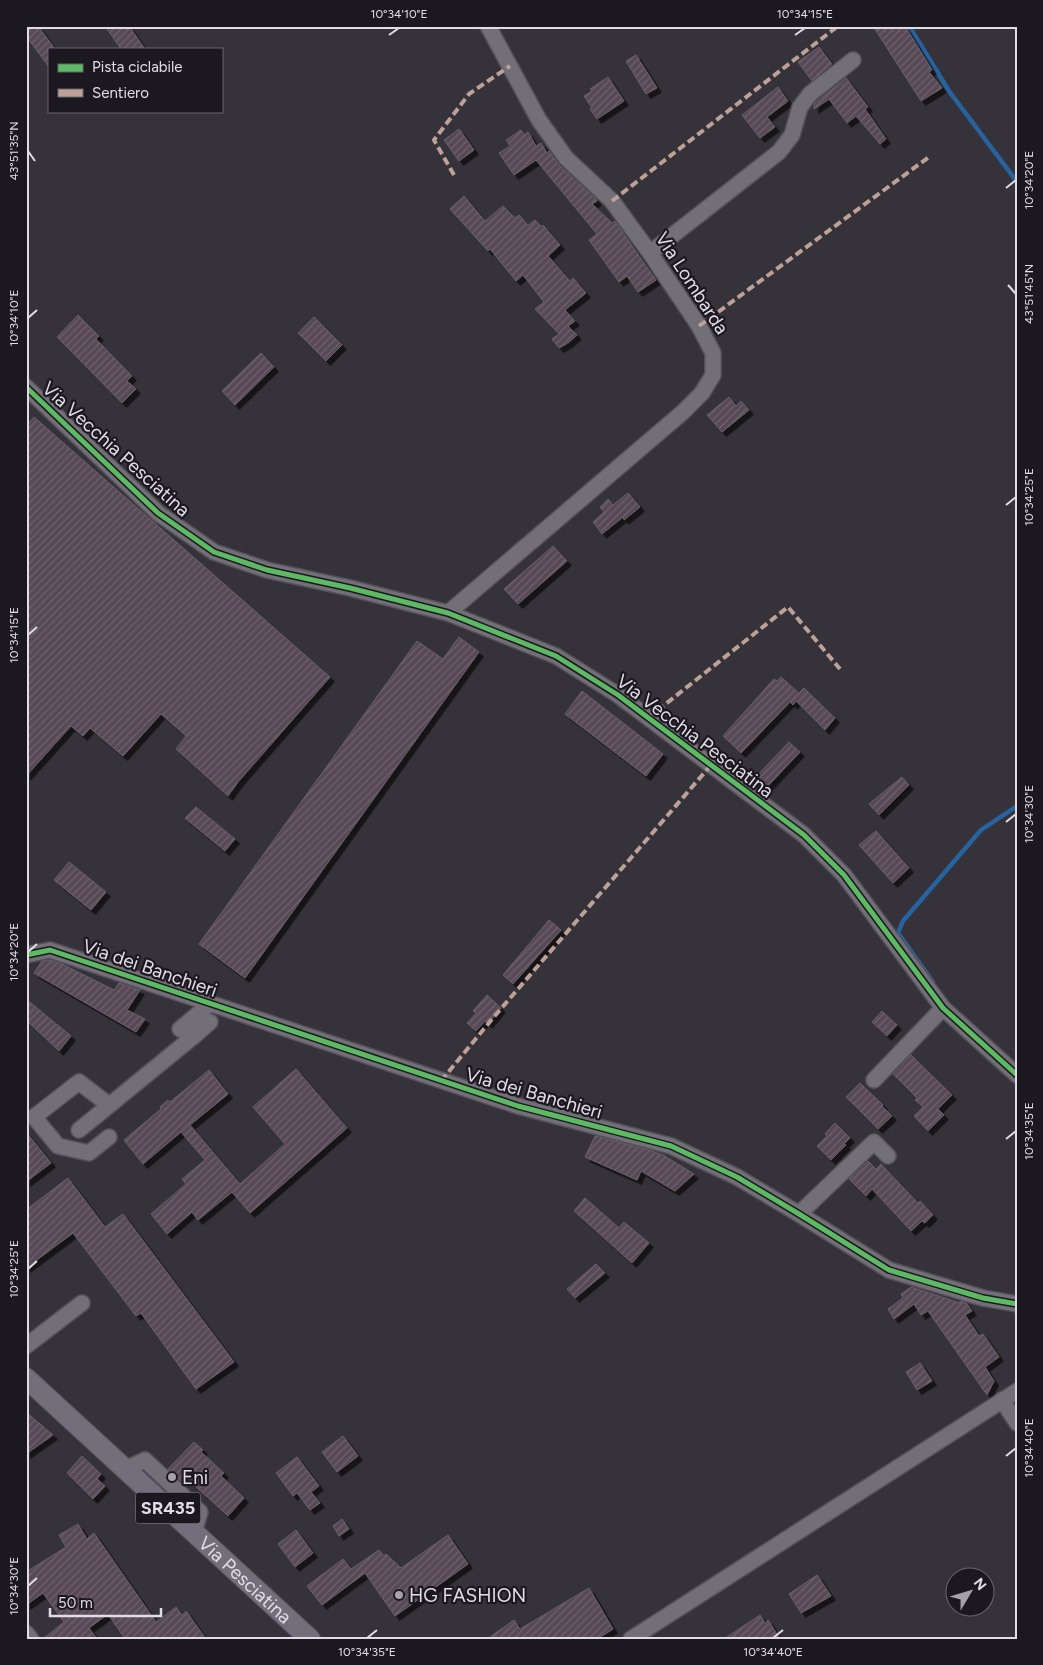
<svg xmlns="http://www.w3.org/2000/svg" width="1043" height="1665" viewBox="0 0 1043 1665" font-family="Figtree,sans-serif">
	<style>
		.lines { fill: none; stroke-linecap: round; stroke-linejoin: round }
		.stream { stroke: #27639f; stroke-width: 4.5 }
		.building { fill: url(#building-hatch); stroke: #666167; filter: url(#shadow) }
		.minor-casing { stroke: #555159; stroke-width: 18 }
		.major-casing { stroke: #555159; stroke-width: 22 }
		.minor { stroke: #726f76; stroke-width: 15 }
		.major { stroke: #726e7b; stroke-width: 20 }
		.quiet { stroke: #bda197; stroke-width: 4; stroke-dasharray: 8 4; stroke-linecap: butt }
		.cycleway-casing { stroke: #1c1820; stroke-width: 8 }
		.cycleway { stroke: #5cba63; stroke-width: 5 }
		.ticks { fill: none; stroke: #e1dce6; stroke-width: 2 }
		.poi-dot { fill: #a5a0aa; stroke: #1c1820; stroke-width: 2 }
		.labels { text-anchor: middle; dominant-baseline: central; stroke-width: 4.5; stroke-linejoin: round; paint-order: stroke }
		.shield { fill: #1c1820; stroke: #a6a1ab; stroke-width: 1 }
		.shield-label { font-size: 18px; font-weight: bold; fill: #e1dce6 }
		.street-label { font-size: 19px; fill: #e1dce6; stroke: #1c1820 }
		.poi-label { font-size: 19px; fill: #e1dce6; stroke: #1c1820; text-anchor: start }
		.neatline { fill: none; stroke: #e1dce6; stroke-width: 2 }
		.ticks-label { font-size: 12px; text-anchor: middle; fill: #e1dce6 }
	</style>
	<defs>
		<pattern id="building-hatch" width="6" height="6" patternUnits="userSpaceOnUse" patternTransform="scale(1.25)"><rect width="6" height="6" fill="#584856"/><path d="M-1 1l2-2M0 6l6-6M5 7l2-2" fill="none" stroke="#70626e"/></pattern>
		<filter id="shadow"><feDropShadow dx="4.5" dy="4.5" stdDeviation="0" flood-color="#0009"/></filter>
	</defs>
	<rect width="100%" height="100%" fill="#36323a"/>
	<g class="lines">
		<g class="stream">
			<path d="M909,26L949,91L1017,182"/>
			<path d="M933,982L898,933L903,921L981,830L1017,806"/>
		</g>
	</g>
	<g class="building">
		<path d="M26,26H38L55,49H49V67L26,36Z"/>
		<path d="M105,26H129L145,49H121Z"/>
		<path d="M873,26H905L932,70L929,72L942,88L921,101Z"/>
		<path d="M819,47L832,64L812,81L798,62Z"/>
		<path d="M636,55L657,88L646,94L626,61Z"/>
		<path d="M608,77L624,101L597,119L590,109L592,108L584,96L592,91L590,89Z"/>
		<path d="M846,78L868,107L865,109L886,139L880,144L856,116L847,123L829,99L814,109V104L817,101Z"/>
		<path d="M778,87L788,101L767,117L775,127L760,138L742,115Z"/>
		<path d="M459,129L474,150L459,161L444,140Z"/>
		<path d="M521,130L524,135L528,132L536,146L541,143L547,153L549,151L559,165L595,198L597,201L592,204L612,223L615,221L656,280L638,292L627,276L619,282L589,240L597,234L536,160L514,175L499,153L510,146L506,140Z"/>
		<path d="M464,196L485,221L503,206L515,218L519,215L528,225L535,220L542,227L543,225L560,245L548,256L570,281L573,278L586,293L565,310L575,321L568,326L577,335L568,343L559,348L552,339L559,334L535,309L544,302L523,275L516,281L490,249L488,251L450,209Z"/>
		<path d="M78,315L99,336L96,339L132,376L127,381L136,389L122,403L57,337Z"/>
		<path d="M314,317L342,345L326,361L298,333Z"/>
		<path d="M261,353L274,367L235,405L222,391Z"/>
		<path d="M729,397L736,406L741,401L749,410L722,432L707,415Z"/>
		<path d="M34,417L330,677L238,782L228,796L176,749L186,736L161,714L123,756L90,728L83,736L71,726L26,776V426Z"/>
		<path d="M628,493L640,507L624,520L623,517L602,534L593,522L604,512L600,507L608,499L613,505Z"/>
		<path d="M553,546L567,561L518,604L504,589Z"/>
		<path d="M459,637L479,652L245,978L199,944L417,641L443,659Z"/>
		<path d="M781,677L799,693L804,688L835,718L825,730L796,701L793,705L790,702L741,753L723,736L774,679L777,681Z"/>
		<path d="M582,691L663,754L646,776L565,714Z"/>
		<path d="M789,742L800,752L765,789L753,780Z"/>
		<path d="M902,777L909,785L879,815L869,804Z"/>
		<path d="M196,807L235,839L225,851L185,818Z"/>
		<path d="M876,831L909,868L893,883L859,845Z"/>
		<path d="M69,862L106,892L91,910L54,880Z"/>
		<path d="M549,920L561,930L513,984L503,975Z"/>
		<path d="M49,960L60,963L114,990L119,983L140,990L127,1010L145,1019L136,1032L34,973L42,961Z"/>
		<path d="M487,995L501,1008L488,1024L485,1021L476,1031L467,1023L476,1013L473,1011Z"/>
		<path d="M26,999L71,1036L59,1051L26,1020Z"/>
		<path d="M882,1011L897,1025L887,1036L872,1022Z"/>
		<path d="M911,1055L952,1095L938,1109L944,1115L928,1131L914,1116L923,1107L915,1100L917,1098L893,1074Z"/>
		<path d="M296,1069L347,1128L250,1213L232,1192L198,1220L192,1212L167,1234L151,1214L186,1184L182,1179L205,1160L181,1132L143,1164L124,1140L161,1109L160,1107L168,1100L170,1102L209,1070L228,1094L190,1125L240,1184L285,1144L253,1107Z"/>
		<path d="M860,1083L883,1105L882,1106L892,1116L878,1129L846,1097Z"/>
		<path d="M835,1123L850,1138L844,1144L846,1145L831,1160L817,1146L827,1136L825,1134Z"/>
		<path d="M26,1132L51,1163L26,1182Z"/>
		<path d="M595,1136L646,1149L663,1155L694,1174L675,1191L641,1171L637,1180L585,1157Z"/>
		<path d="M868,1161L876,1169L881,1164L918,1203L920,1201L933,1215L925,1223L922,1221L911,1231L872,1189L866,1196L849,1179Z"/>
		<path d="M68,1178L105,1227L123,1214L234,1362L196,1389L141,1313L136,1316L73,1233L26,1268V1210Z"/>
		<path d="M585,1198L619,1228L624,1222L649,1243L632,1263L574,1211Z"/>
		<path d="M596,1264L605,1273L575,1298L567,1289Z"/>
		<path d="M911,1287L960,1303L961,1301L966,1303L972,1311L965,1315L979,1336L983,1334L999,1357L985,1367L994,1381L987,1395L928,1311L921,1315L914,1304L894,1319L888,1309L903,1298L901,1294Z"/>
		<path d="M920,1363L932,1381L917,1390L906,1372Z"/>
		<path d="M26,1412L53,1435L26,1454Z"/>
		<path d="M343,1436L358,1456L337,1472L322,1452Z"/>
		<path d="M194,1442L203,1450L201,1452L224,1473L221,1476L244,1498L228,1516L185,1477L181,1481L168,1469Z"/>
		<path d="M82,1456L101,1474L97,1479L105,1486L93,1499L67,1473Z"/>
		<path d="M297,1457L319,1486L311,1492L320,1503L310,1510L297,1493L293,1496L276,1473Z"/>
		<path d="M342,1519L349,1529L339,1536L333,1526Z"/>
		<path d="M78,1524L87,1539L94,1533L156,1622L176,1607L182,1615L186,1611L206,1639H125L108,1614L89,1628L97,1639H43L64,1622L43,1593L26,1605V1588L31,1584L26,1578V1572L66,1547L59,1535Z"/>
		<path d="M296,1530L313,1553L295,1567L278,1544Z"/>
		<path d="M448,1535L468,1564L395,1616L365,1573L322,1605L307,1586L343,1559L351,1569L379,1550L384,1556L386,1554L401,1568Z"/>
		<path d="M817,1575L831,1596L801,1613L789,1594Z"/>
		<path d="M589,1588L613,1629L597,1639H487L514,1620L520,1629Z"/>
		<path d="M760,1615L765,1623L768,1620L780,1639H724Z"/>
	</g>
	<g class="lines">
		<defs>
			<g id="minor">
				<path d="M650,253L779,152L792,135L800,107L810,94L853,60"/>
				<path d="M26,387L158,513L214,552L267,570L350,588L448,613L556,656L618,695L804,835L844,875L943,1008L1017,1075"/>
				<path d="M448,613L683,412L702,393L713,375V353L699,326L650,253L612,201L566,158L539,120L488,26"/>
				<path d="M26,955L50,950L518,1106L671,1146L737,1177L799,1214L889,1270L983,1298L1017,1304"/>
				<path d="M210,1022L194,1036L180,1029L210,1004"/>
				<path d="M874,1080L943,1008"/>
				<path d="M79,1130L194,1036"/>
				<path d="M109,1137L89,1153L58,1146L34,1117L79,1082L109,1105"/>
				<path d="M799,1214L874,1142L888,1156"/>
				<path d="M26,1346L82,1303"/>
				<path d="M1002,1400L1017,1423"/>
				<path d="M126,1469L145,1460L200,1512L194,1532"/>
				<path d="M26,1633L31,1639"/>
				<path d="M631,1639L1017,1391"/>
			</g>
			<g id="major">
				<path id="s1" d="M26,1378L310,1639"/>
			</g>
		</defs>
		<use href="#minor" class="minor-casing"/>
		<use href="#major" class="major-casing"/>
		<use href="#minor" class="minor"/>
		<use href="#major" class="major"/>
		<g class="quiet">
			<path d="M454,175L434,140L469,94L510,66"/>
			<path d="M612,201L838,26"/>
			<path d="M699,326L929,157"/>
			<path d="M648,718L788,607L840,669"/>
			<path d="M441,1081L493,1018L711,765"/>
		</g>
		<defs>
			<g id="cycleway">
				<path d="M26,387L158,513L214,552L267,570L350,588L448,613L556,656L618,695L804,835L844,875L943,1008L1017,1075"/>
				<path d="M26,955L50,950L518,1106L671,1146L737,1177L799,1214L889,1270L983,1298L1017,1304"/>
			</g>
		</defs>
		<use href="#cycleway" class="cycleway-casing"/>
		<use href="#cycleway" class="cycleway"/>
	</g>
	<path class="ticks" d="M389,35L399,28M795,35L805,28M28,151L35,161M1006,188L1016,180M1008,285L1016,294M28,318L37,310M1006,505L1016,497M28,635L37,627M1006,822L1016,814M28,952L37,944M1006,1139L1016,1131M28,1269L37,1261M1006,1456L1016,1448M28,1586L37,1578M367,1638L377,1630M773,1638L783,1630"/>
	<g class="poi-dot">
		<circle cx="172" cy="1477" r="5"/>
		<circle cx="399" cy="1595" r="5"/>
	</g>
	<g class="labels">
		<rect class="shield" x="135.5" y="1492.5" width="65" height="31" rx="4"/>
		<g class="shield-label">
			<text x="168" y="1508">SR435</text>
		</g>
		<g class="street-label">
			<text transform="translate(692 283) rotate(57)">Via Lombarda</text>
			<text transform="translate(116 449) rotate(42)">Via Vecchia Pesciatina</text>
			<text transform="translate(695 736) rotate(37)">Via Vecchia Pesciatina</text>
			<text transform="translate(150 968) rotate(19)">Via dei Banchieri</text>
			<text transform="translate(534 1093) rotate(16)">Via dei Banchieri</text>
			<text stroke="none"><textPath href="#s1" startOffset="298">Via Pesciatina</textPath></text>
		</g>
		<g class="poi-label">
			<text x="182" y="1477">Eni</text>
			<text x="409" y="1595">HG FASHION</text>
		</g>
	</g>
	<rect width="1043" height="1665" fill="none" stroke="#1c1820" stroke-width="55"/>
	<rect x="48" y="48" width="175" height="65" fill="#1c1820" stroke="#6b666f"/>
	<rect x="58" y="64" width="25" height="8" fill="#5cba63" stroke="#6b666f"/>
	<text x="92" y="72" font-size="15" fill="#e1dce6">Pista ciclabile</text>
	<rect x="58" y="89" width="25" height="8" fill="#bda197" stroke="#6b666f"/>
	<text x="92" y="98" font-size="15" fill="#e1dce6">Sentiero</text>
	<g transform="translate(970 1592) rotate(52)"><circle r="24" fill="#1c1820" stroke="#6b666f"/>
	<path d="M0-4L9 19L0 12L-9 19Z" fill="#a5a0aa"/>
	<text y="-8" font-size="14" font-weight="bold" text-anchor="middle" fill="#e1dce6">N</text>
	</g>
	<path d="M50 1608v8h111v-8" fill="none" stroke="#e1dce6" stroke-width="2.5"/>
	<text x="58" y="1608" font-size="15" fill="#e1dce6" stroke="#1c1820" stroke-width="4" paint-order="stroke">50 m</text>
	<rect x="28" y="28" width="988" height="1610" class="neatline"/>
	<g class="ticks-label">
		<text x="399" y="18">10°34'10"E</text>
		<text x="805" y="18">10°34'15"E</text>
		<text transform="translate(14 151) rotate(-90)" y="4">43°51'35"N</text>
		<text transform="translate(1029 180) rotate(-90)" y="4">10°34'20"E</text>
		<text transform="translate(1029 294) rotate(-90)" y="4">43°51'45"N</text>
		<text transform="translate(14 318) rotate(-90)" y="4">10°34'10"E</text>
		<text transform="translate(1029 497) rotate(-90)" y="4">10°34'25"E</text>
		<text transform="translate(14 635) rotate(-90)" y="4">10°34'15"E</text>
		<text transform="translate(1029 814) rotate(-90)" y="4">10°34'30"E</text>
		<text transform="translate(14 952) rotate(-90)" y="4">10°34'20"E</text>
		<text transform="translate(1029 1131) rotate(-90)" y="4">10°34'35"E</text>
		<text transform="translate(14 1269) rotate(-90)" y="4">10°34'25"E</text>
		<text transform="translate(1029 1448) rotate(-90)" y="4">10°34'40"E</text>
		<text transform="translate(14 1586) rotate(-90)" y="4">10°34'30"E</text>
		<text x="367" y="1656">10°34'35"E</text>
		<text x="773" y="1656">10°34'40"E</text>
	</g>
</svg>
